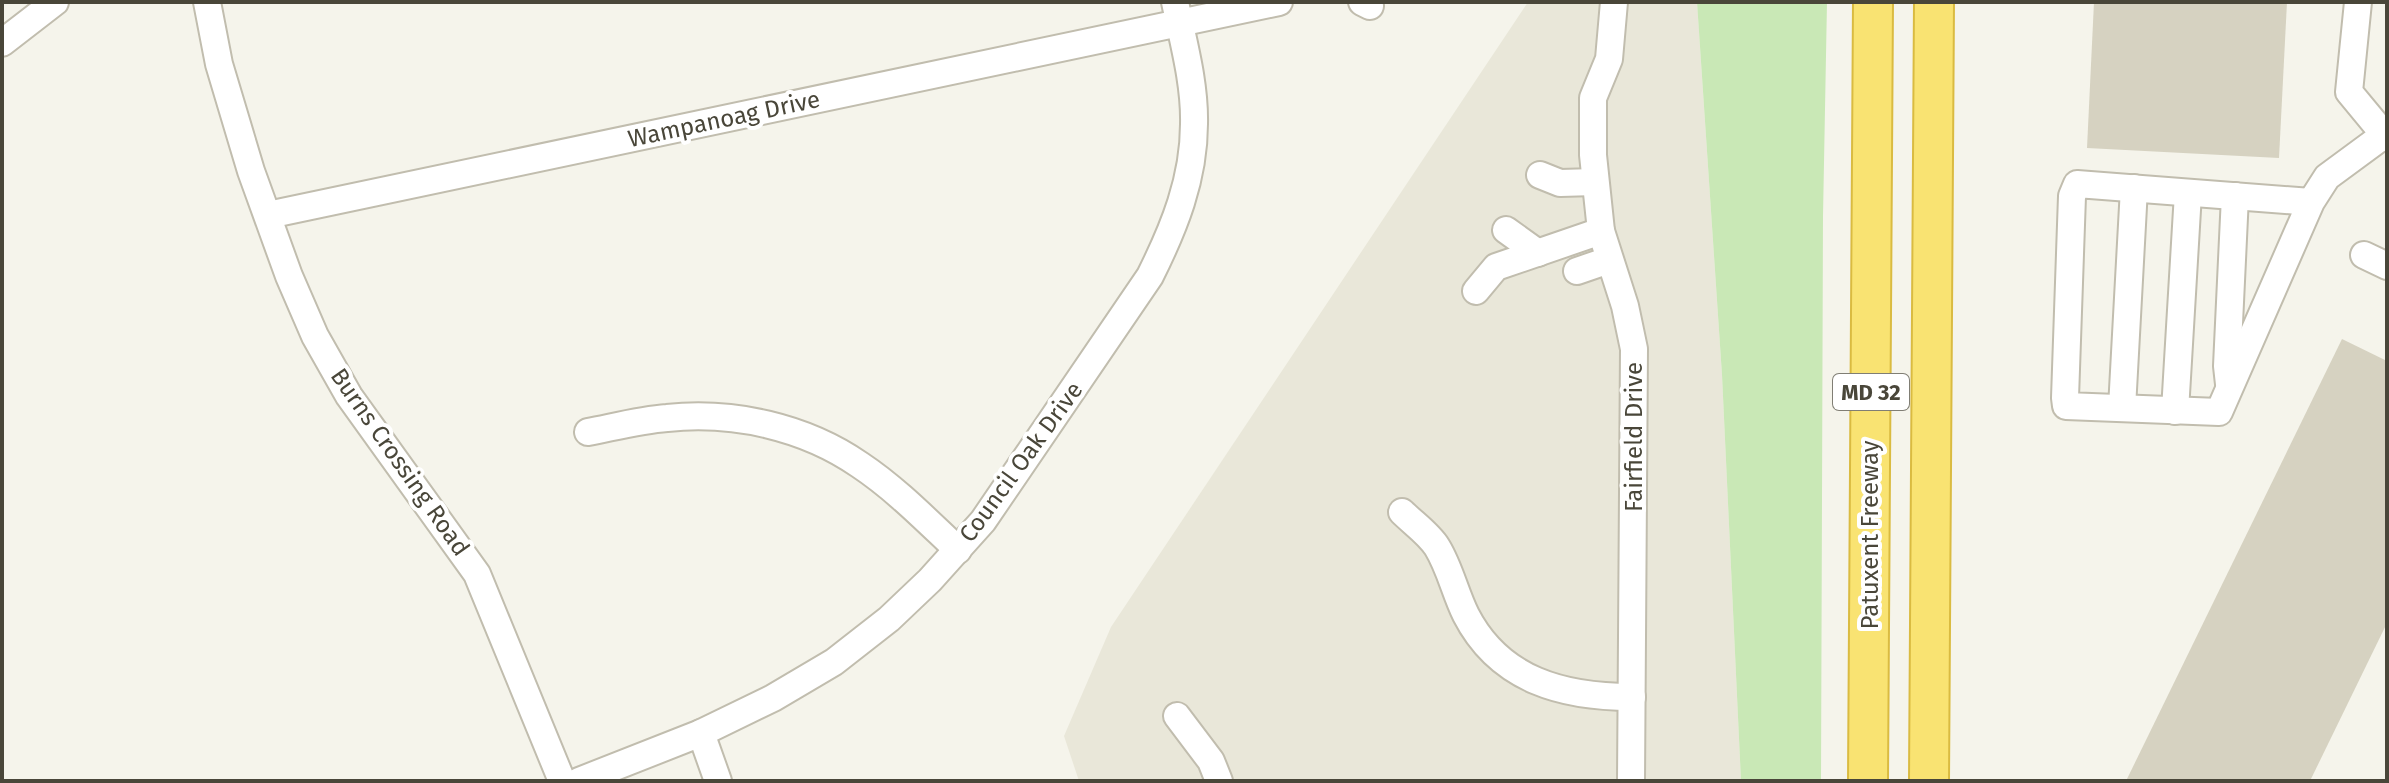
<svg xmlns="http://www.w3.org/2000/svg" width="2389" height="783" viewBox="0 0 2389 783" font-family="'Fira Sans',sans-serif">
	<style>
		.residential { fill: #e9e7d9 }
		.green { fill: #c9e8b6 }
		.building { fill: #d6d2c1 }
		.lines { fill: none; stroke-linecap: round; stroke-linejoin: round }
		.minor-casing { stroke: #c1bdae; stroke-width: 30 }
		.highway-casing { stroke: #dabb41; stroke-width: 42 }
		.minor { stroke: #fff; stroke-width: 26 }
		.highway { stroke: #f9e372; stroke-width: 38 }
		.labels { text-anchor: middle; dominant-baseline: central; stroke-width: 8; stroke-linejoin: round; paint-order: stroke }
		.shield { fill: #fff; stroke: #807e74; stroke-width: 2 }
		.shield-label { font-size: 22px; font-weight: bold; fill: #494639 }
		.street-label { font-size: 24px; fill: #494639; stroke: #fff }
	</style>
	<rect width="100%" height="100%" fill="#f5f4eb"/>
	<path class="residential" d="M1528,2H1697L1722,375L1741,781H1079L1064,736L1111,627Z"/>
	<path class="green" d="M1697,2H1827L1823,216L1821,781H1741L1722,375Z"/>
	<g class="building">
		<path d="M2094,2H2287L2279,158L2087,148Z"/>
		<path d="M2342,339L2387,361V623L2310,781H2126Z"/>
	</g>
	<g class="lines">
		<defs>
			<g id="minor">
				<path d="M207,2L219,64L251,171L289,276L315,336L349,396L477,574L562,781"/>
				<path d="M1362,2L1370,6"/>
				<path d="M1614,2L1609,59L1593,98V155L1601,231L1625,306L1634,349L1631,781"/>
				<path d="M2358,2L2349,92L2387,138"/>
				<path d="M2,43L55,2"/>
				<path d="M1540,175L1560,183L1595,182"/>
				<path d="M2311,202L2219,412L2066,406L2065,398L2072,196L2077,184L2311,202L2327,177L2384,135"/>
				<path d="M268,215L1279,2"/>
				<path d="M1506,230L1538,253"/>
				<path d="M2364,255L2387,266"/>
				<path d="M1577,271L1609,260"/>
				<path d="M1476,291L1496,267L1601,231"/>
				<path d="M2229,384L2227,366L2235,196"/>
				<path d="M2122,408L2134,188"/>
				<path d="M2175,411L2188,193"/>
				<path d="M588,432C614,427 641,420 667,418C734,411 805,427 860,465C896,489 927,521 958,550"/>
				<path d="M1402,512C1413,523 1429,534 1437,547C1450,568 1455,593 1466,615C1500,681 1564,697 1632,697"/>
				<path d="M1177,716L1211,761L1219,781"/>
				<path d="M701,733L718,781"/>
				<path d="M579,781L701,733L773,698L834,662L889,619L930,580L983,521L1150,276C1174,228 1194,179 1194,124C1195,83 1183,41 1175,2"/>
			</g>
			<g id="highway">
				<path d="M1868,781L1873,2"/>
				<path d="M1929,781L1934,2"/>
			</g>
		</defs>
		<use href="#minor" class="minor-casing"/>
		<use href="#highway" class="highway-casing"/>
		<use href="#minor" class="minor"/>
		<use href="#highway" class="highway"/>
	</g>
	<g class="labels">
		<rect class="shield" x="1833" y="374" width="76" height="36" rx="6"/>
		<g class="shield-label">
			<text x="1871" y="392">MD 32</text>
		</g>
		<g class="street-label">
			<text transform="translate(724 119) rotate(-12)">Wampanoag Drive</text>
			<text transform="translate(1634 437) rotate(-90)">Fairfield Drive</text>
			<text transform="translate(400 462) rotate(55)">Burns Crossing Road</text>
			<text transform="translate(1021 462) rotate(-54)">Council Oak Drive</text>
			<text transform="translate(1870 535) rotate(-90)">Patuxent Freeway</text>
		</g>
	</g>
	<rect width="2389" height="783" fill="none" stroke="#494639" stroke-width="8"/>
</svg>
